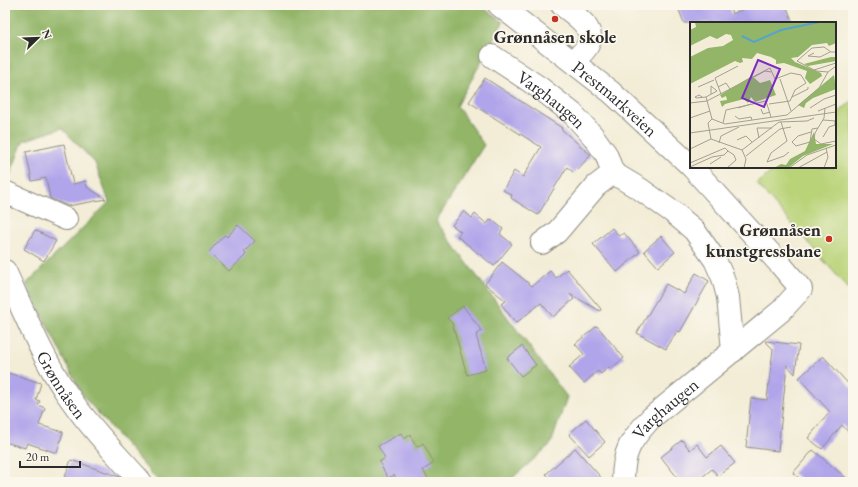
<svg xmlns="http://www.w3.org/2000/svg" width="858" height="487" viewBox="0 0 858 487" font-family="'EB Garamond',serif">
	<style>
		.green { fill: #b9d378; stroke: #727f52 }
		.forest { fill: #92b568; stroke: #5e704a }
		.building { fill: #b0a4ea }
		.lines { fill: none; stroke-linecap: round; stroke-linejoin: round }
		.minor-casing { stroke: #8f8c81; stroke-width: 24 }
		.minor { stroke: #fff; stroke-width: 22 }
		.poi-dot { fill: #c8321e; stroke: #fbf7ec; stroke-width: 1.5 }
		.labels { text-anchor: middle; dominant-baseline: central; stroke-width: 3.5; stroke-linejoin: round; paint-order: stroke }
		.poi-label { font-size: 18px; font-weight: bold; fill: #2b2b2b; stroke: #fbf7ec }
		.street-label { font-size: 18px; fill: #2b2b2b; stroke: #fbf7ec }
		.inset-river { fill: none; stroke: #55a3cf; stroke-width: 2 }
		.inset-road { fill: none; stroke: #a39f92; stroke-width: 1 }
		.view { fill: #7b2cbf; fill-opacity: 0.15; stroke: #7b2cbf; stroke-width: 2 }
		.inset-edge { fill: none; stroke: #2b2b2b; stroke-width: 2 }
	</style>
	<rect width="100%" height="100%" fill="#fbf7ec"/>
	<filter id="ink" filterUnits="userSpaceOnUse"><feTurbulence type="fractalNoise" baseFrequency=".025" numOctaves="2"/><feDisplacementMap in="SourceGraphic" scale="8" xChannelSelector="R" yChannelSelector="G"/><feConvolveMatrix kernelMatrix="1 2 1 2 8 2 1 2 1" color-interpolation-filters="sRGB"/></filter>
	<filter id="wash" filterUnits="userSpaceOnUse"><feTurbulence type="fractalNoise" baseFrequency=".012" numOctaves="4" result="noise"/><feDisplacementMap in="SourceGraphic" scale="16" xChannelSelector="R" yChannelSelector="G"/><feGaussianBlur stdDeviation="0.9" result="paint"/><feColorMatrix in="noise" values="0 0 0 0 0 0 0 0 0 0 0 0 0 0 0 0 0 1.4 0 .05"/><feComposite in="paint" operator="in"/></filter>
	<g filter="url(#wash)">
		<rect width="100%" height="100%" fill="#f3edd7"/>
		<path class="green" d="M853,100V294L757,184L777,167H835V116Z"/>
		<path class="forest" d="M5,5H480L503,22L457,106L484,145L436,221L567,397L551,444L508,482H160L156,479L83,396L26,284L109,202L95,163L62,128L23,141L7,184L5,183Z"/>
		<g id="blocks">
			<g class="building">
				<path d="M677,5H729L732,14L754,5H786L793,23H684Z"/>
				<path d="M485,78L562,128L561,129L591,155L574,173L567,167L538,215L511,198L512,195L503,190L514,171L523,177L541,147L469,102Z"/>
				<path d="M64,144L73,184L86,181L87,187L106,199L68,206L50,198L46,178L32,181L26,152Z"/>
				<path d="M464,211L472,218L475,214L487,224L491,219L503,229L500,234L512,244L494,266L457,236L461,232L452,225Z"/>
				<path d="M238,225L255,241L244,252L246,254L244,257L229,271L209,252L222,237L225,235L227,237Z"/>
				<path d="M612,228L619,236L624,233L640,252L617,272L593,244Z"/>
				<path d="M35,230L56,241L44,261L24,249Z"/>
				<path d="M661,236L675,252L658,267L644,251Z"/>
				<path d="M502,262L532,286L550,271L556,278L567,269L601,309L600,311L570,294L574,299L553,317L541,303L516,323L501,304L506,301L485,284Z"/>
				<path d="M696,273L709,281L680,332L677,331L666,349L637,333L666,284L684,294Z"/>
				<path d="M463,306L482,331L476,335L486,370L467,375L452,323L447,318Z"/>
				<path d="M597,326L624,358L611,369L609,367L601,374L598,371L584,383L569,367L584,354L575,344Z"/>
				<path d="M765,341L799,345L795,374L787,365L778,451L746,447L751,398L767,400L773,349Z"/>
				<path d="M522,346L536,365L521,376L507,358Z"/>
				<path d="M823,356L853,389V437L842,425L822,449L808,438L830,412L799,378Z"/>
				<path d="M5,372L41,383L36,400L40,401L38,405L45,408L39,425L63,432L57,453L27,443L25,448L5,442Z"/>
				<path d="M586,419L605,442L589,456L569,434Z"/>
				<path d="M401,433L404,439L410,435L417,447L423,443L434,463L423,470L430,482H398L394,475L388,478L379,462L385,458L378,446Z"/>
				<path d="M682,440L690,450L697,444L707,457L721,446L735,463L718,476L712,469L696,482H681L661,457Z"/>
				<path d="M575,448L605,482H553L546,474Z"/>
				<path d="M813,450L851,482H804L793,473Z"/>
				<path d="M71,460L120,477L124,482H63Z"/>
			</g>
		</g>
	</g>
	<g filter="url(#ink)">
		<use href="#blocks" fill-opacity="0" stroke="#8f8c81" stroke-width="1"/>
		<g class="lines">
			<defs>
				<g id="minor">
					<path id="s1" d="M499,5L611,92L691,166"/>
					<path d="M562,5C573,14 597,28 588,45C585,51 578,57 573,62"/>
					<path id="s2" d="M492,56L540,88L573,114L593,136L606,154L613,173L640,189L674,213L694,230L715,260L723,278L728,297L733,351"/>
					<path d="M5,192L66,219"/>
					<path d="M542,243L557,232L596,186L613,173"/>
					<path id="s3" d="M5,271C25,314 44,363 72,401C92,430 118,456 141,482"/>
					<path id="s4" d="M623,482C623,451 630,441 651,418L781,311L801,289L780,264L692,167"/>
				</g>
			</defs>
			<use href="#minor" class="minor-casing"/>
			<use href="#minor" class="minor"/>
		</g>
	</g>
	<g class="poi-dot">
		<circle cx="555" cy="19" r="4"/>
		<circle cx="829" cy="239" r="4"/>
	</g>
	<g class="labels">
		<g class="poi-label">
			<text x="555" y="36">Grønnåsen skole</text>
			<text x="821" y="229" text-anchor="end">Grønnåsen<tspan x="821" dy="21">kunstgressbane</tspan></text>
		</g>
		<g class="street-label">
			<text stroke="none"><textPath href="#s1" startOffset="149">Prestmarkveien</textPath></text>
			<text stroke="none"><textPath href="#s2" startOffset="74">Varghaugen</textPath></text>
			<text stroke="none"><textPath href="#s3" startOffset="127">Grønnåsen</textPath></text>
			<text stroke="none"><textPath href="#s4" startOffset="89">Varghaugen</textPath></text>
		</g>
	</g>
	<g transform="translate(690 22)">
		<rect width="146" height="146" fill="#f3edd7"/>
		<path d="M5,0H146V21L139,24L137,21L122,23L108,35L101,36L105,40L131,51L132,54L120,62L115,56L117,49L94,41L86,42V38L81,35L67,31L62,37L52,36L53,40L50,41L45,39L0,62V35L18,26L33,24L43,18L41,13L36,12L27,17L20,14L0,24V8L6,5ZM141,35H146V39L118,44L114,42ZM144,53L146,67L123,76L116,81L114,86L108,83ZM62,54L70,61L80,58L86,73L65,80L61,75L58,81L54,77L35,82L32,85L30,79L37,78L36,74L32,76L30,73ZM124,110L126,122H143L113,134L98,146H84L91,142L96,143L100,137L115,129Z" fill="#92b568"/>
		<path class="inset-river" d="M52,14L64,20L91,8L129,0"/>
		<path class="inset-road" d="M124,31L118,34L130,35L140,30M124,48L146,41M138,50L126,49L107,39L122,26L134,25L141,30H146M64,55L75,49L81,50M90,57L101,89M8,65L24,58M28,65L36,61L40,67M21,72V64L27,69M31,72L25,56L48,44M12,75L9,73L5,75L6,76L16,75M16,75L22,97M16,75L27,69M102,75L118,67V65M0,81L17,79L80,46L85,57L101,51L111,53L116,61L105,68L100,79L79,82M48,86L61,82M120,86L134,77L146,73M135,86L134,96L125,111L124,117L131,122L146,119M71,87L73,92L80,90M128,89L146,82M45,94L49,97L61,95L62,98M0,96L20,89M22,97L35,102L97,93L129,66L138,50L146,44M22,97L18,101L21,117L52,128L56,137L54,146M133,98L146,99M91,100L97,119L81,131L77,140L94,134L99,130M33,101L36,88L76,79L81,95M121,110L108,114L102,120L106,124L120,120L122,107L128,106M0,111L146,90M133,115L139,105L145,103V99M69,116L67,106H82M47,118L56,114L62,120M29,121L31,114L49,105M0,127L21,117M52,128L89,100L117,99L124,96M56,134L90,107L101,105M0,141L35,126M20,142L31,135M0,145L22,135L34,133L38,129L35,126M37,146L46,138L44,133L38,129M99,146L117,133L146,123M108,146L137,130M134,146L138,135L136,126"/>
		<path class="view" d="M68,38L90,47L74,85L52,76Z"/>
		<rect width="146" height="146" class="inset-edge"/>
	</g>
	<rect width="858" height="487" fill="none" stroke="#fbf7ec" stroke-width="20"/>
	<g transform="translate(38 38) rotate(67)" stroke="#fbf7ec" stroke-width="3" paint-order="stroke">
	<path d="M0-3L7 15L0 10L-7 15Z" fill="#2b2b2b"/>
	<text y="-6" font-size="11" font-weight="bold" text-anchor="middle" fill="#2b2b2b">N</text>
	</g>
	<path d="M20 461v6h60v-6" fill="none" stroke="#2b2b2b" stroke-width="2"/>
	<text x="26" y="461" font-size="12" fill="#2b2b2b" stroke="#fbf7ec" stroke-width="3" paint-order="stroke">20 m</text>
</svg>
